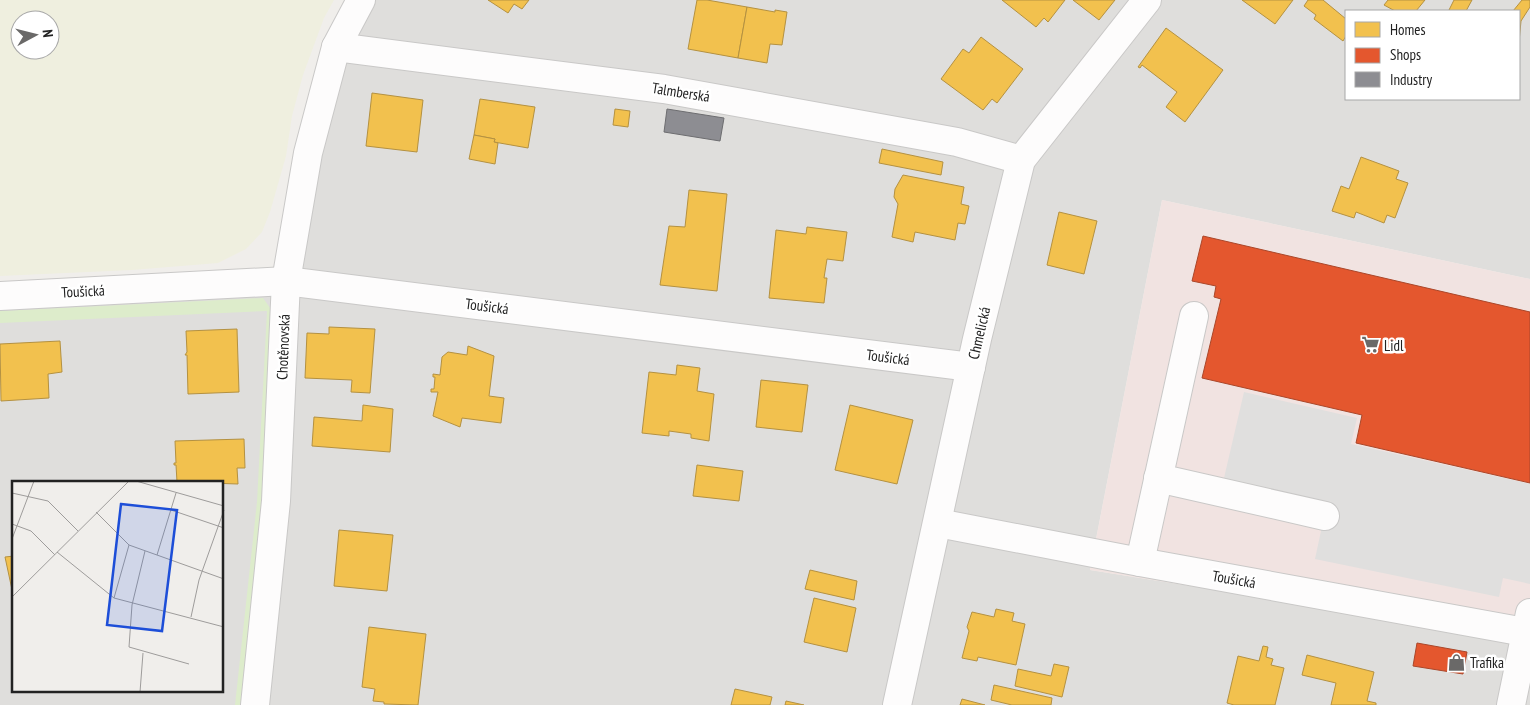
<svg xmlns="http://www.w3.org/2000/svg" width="1530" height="705" viewBox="0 0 1530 705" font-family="'PT Sans Narrow',sans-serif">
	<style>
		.residential { fill: #dfdedc; fill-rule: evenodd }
		.commercial { fill: #f1e3e1 }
		.farmland { fill: #efefdf; fill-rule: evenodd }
		.grass { fill: #ddeccb }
		.parking { fill: #e0dfde }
		.homes { fill: #f2c14e; stroke: #b49141 }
		.shops { fill: #e4572e; stroke: #aa472a }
		.industry { fill: #8d8d92; stroke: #6d6d70 }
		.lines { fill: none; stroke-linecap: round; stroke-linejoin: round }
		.minor-casing { stroke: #c9c8c7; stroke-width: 30 }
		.minor { stroke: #fdfcfc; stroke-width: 28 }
		.labels { text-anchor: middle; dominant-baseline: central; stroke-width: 5; stroke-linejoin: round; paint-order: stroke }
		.street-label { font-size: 15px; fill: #222; stroke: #fff }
		.poi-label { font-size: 15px; fill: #222; stroke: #fff; text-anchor: start }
		.inset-road { fill: none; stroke: #9e9c9b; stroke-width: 1 }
		.view { fill: #1d4ed8; fill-opacity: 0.15; stroke: #1d4ed8; stroke-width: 2.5 }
		.inset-edge { fill: none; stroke: #222; stroke-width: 2.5 }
	</style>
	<rect width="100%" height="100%" fill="#f0eeeb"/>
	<path class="residential" d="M359,0H1530V279L1162,200L1090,570L1530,640V705H0V305L294,289L312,132ZM1346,11H1519V99H1346ZM14,482H222V691H14Z"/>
	<path class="commercial" d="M1162,200L1530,279V640L1090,570Z"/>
	<path class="farmland" d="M0,0H334L324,18L303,75L292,116L286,156L270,212L262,232L246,249L218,263L132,270L0,276ZM20,20H50V50H20Z"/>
	<path class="grass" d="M263,298L273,312L266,476L242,705H235L257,502L267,311L0,323V311Z"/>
	<path class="parking" d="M1244,392L1357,418L1351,444L1530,484V584L1503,578L1499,597L1315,559L1327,503L1224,478Z"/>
	<g class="homes">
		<path d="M488,0H529L522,9L514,4L508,13Z"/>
		<path d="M697,0H707L747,7L738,58L688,49Z"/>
		<path d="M1002,0H1065L1048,22L1044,18L1036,27Z"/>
		<path d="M1073,0H1115L1099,20Z"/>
		<path d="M1242,0H1293L1275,24Z"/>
		<path d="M1308,0H1323L1346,19V36L1343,41L1314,19L1316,15L1304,6Z"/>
		<path d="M1388,0H1425L1416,11H1395L1384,5Z"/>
		<path d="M1454,0H1472L1466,11H1451L1449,10Z"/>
		<path d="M1522,0H1530V7L1521,21L1519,42V11H1513Z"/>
		<path d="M747,7L775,12V10L787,12L782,45L770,44L767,63L738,58Z"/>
		<path d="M1166,28L1223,70L1185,122L1166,107L1177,92L1142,65L1140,68L1138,67Z"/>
		<path d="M981,37L1023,69L997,103L992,99L983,110L941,79L963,49L969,53Z"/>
		<path d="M372,93L423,100L417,152L366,146Z"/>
		<path d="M480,99L535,107L528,148L494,142L495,139L474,135Z"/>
		<path d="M615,109L630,111L628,127L613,125Z"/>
		<path d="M474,135L495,139L494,142L498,143L495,164L469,159Z"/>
		<path d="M882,149L943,162L941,175L879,163Z"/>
		<path d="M1361,157L1399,171L1396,179L1408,183L1395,218L1387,215L1384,223L1356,212L1354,218L1332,211L1341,186L1349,189Z"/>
		<path d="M903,175L964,187L961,204L969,206L965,224L958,223L955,240L915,232L913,242L892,237L898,204L894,197L895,189Z"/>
		<path d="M689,190L727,194L717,291L660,285L669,226L685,227Z"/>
		<path d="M1059,212L1097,221L1084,274L1047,265Z"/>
		<path d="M807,227L847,232L843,261L827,259L824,278H827L824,303L769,298L776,230L806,234Z"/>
		<path d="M329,327L375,329L370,393L351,392L352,380L305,378L307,333L329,334Z"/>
		<path d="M237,329L239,392L188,394L187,355H185L187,352L186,331Z"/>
		<path d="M60,341L62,372L48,374L49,398L1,401L0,344Z"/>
		<path d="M468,346L494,356L489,396L504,398L501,423L462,418L460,427L433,416L438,392H431V389H434L435,377H433V374L440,375L442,357L448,352L467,355Z"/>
		<path d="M677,365L700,368L697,391L714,394L709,441L691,438V434L669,431V436L642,433L649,372L676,375Z"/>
		<path d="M761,380L808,385L802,432L756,427Z"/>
		<path d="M363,405L393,409L390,452L312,446L314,417L362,421Z"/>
		<path d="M850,405L913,420L897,484L835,470Z"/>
		<path d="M244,439L245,468H237L238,484L177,482L176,465H174V463H176L175,441Z"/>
		<path d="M697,465L743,471L739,501L693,496Z"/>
		<path d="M339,530L393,535L387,591L334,586Z"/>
		<path d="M14,556V599L5,557Z"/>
		<path d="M810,570L857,581L854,600L805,589Z"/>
		<path d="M814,598L856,608L847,652L804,642Z"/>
		<path d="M996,609L1014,613L1012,621L1025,624L1016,665L978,657L977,661L962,658L969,631L967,627L972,612L994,617Z"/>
		<path d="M369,627L426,634L418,705L384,704V702L373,701L375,689L362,687Z"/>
		<path d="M1263,646L1268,647L1266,657L1273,659L1271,665L1284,668L1275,705H1234L1227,703L1238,656L1259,661Z"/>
		<path d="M1307,655L1374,672L1367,701L1376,703V705H1331L1336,683L1302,675Z"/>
		<path d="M1054,664L1069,667L1062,697L1015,686L1018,669L1051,676Z"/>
		<path d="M994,685L1052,698L1051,705H1012L991,700Z"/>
		<path d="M735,689L772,697L770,705H731Z"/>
		<path d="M962,699L985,705H960Z"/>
		<path d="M786,701L804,705H785Z"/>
	</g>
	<g class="shops">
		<path d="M1203,236L1530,312V483L1356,443L1362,415L1202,378L1221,299L1214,297L1216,286L1192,281Z"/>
		<path d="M1417,643L1467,652L1463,674L1413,666Z"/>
	</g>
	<path class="industry" d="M667,109L724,118L720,141L664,132Z"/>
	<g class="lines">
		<defs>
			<g id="minor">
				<path d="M336,47L664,89L957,142L1021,160"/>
				<path d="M0,296L286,281L971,367"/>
				<path d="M1158,478L1325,516"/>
				<path d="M938,523L1140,562L1530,633"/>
				<path d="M1140,562L1194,316"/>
				<path d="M255,705L276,501L286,281L308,153L336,47L361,0"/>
				<path d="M897,705L977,339L1021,160L1147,0"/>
				<path d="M1511,705L1530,613"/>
			</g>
		</defs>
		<use href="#minor" class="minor-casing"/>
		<use href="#minor" class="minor"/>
	</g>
	<defs>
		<symbol id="supermarket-bare" viewBox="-9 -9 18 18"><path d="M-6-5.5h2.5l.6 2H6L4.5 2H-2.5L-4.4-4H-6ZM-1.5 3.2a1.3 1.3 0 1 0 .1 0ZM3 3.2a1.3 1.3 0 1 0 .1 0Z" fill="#6a6968" stroke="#fff" stroke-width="2.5" paint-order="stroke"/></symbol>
		<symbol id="shop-bare" viewBox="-9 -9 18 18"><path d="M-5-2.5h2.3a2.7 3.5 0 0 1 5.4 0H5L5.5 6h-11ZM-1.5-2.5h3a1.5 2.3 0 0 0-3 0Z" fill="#6a6968" stroke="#fff" stroke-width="2.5" paint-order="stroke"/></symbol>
	</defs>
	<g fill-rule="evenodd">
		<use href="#supermarket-bare" x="1358" y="332" width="25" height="25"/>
		<use href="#shop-bare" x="1444" y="650" width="25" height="25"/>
	</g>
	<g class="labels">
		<g class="street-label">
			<text transform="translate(681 92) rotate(9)">Talmberská</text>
			<text transform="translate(83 291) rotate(-3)">Toušická</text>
			<text transform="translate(487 306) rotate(7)">Toušická</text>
			<text transform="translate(979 333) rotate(-77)">Chmelická</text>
			<text transform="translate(283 347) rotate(-88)">Chotěnovská</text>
			<text transform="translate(888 357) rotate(7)">Toušická</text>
			<text transform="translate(1234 579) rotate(10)">Toušická</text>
		</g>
		<g class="poi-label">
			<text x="1384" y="345">Lidl</text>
			<text x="1470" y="662">Trafika</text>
		</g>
	</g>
	<g transform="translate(12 481)">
		<rect width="211" height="211" fill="#f0eeeb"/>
		<path class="inset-road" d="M124,0L212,25M0,12L36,20L66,50M159,29L212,47M84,31L117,64L212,98M0,43L19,50L43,74M0,58L22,0M133,70L120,124L117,166L177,183M45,71L102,117L212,146M145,74L164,12M0,116L117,0M102,117L117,64M179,136L187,99L212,29M128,211L131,172"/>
		<path class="view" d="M109,23L165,29L150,150L95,144Z"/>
		<rect width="211" height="211" class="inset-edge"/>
	</g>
	<rect x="1345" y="10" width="175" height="90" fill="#ffffff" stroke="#a7a7a7"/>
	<rect x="1355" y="22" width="25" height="15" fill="#f2c14e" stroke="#a7a7a7"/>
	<text x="1390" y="35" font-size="15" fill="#222222">Homes</text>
	<rect x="1355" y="48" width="25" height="15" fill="#e4572e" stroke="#a7a7a7"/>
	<text x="1390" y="60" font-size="15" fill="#222222">Shops</text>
	<rect x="1355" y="72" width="25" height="15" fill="#8d8d92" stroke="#a7a7a7"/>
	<text x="1390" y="85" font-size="15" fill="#222222">Industry</text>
	<g transform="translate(35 35) rotate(83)"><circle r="24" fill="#ffffff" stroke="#a7a7a7"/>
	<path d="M0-4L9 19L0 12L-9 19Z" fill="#6a6968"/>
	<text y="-8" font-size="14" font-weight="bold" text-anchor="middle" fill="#222222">N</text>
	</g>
</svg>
